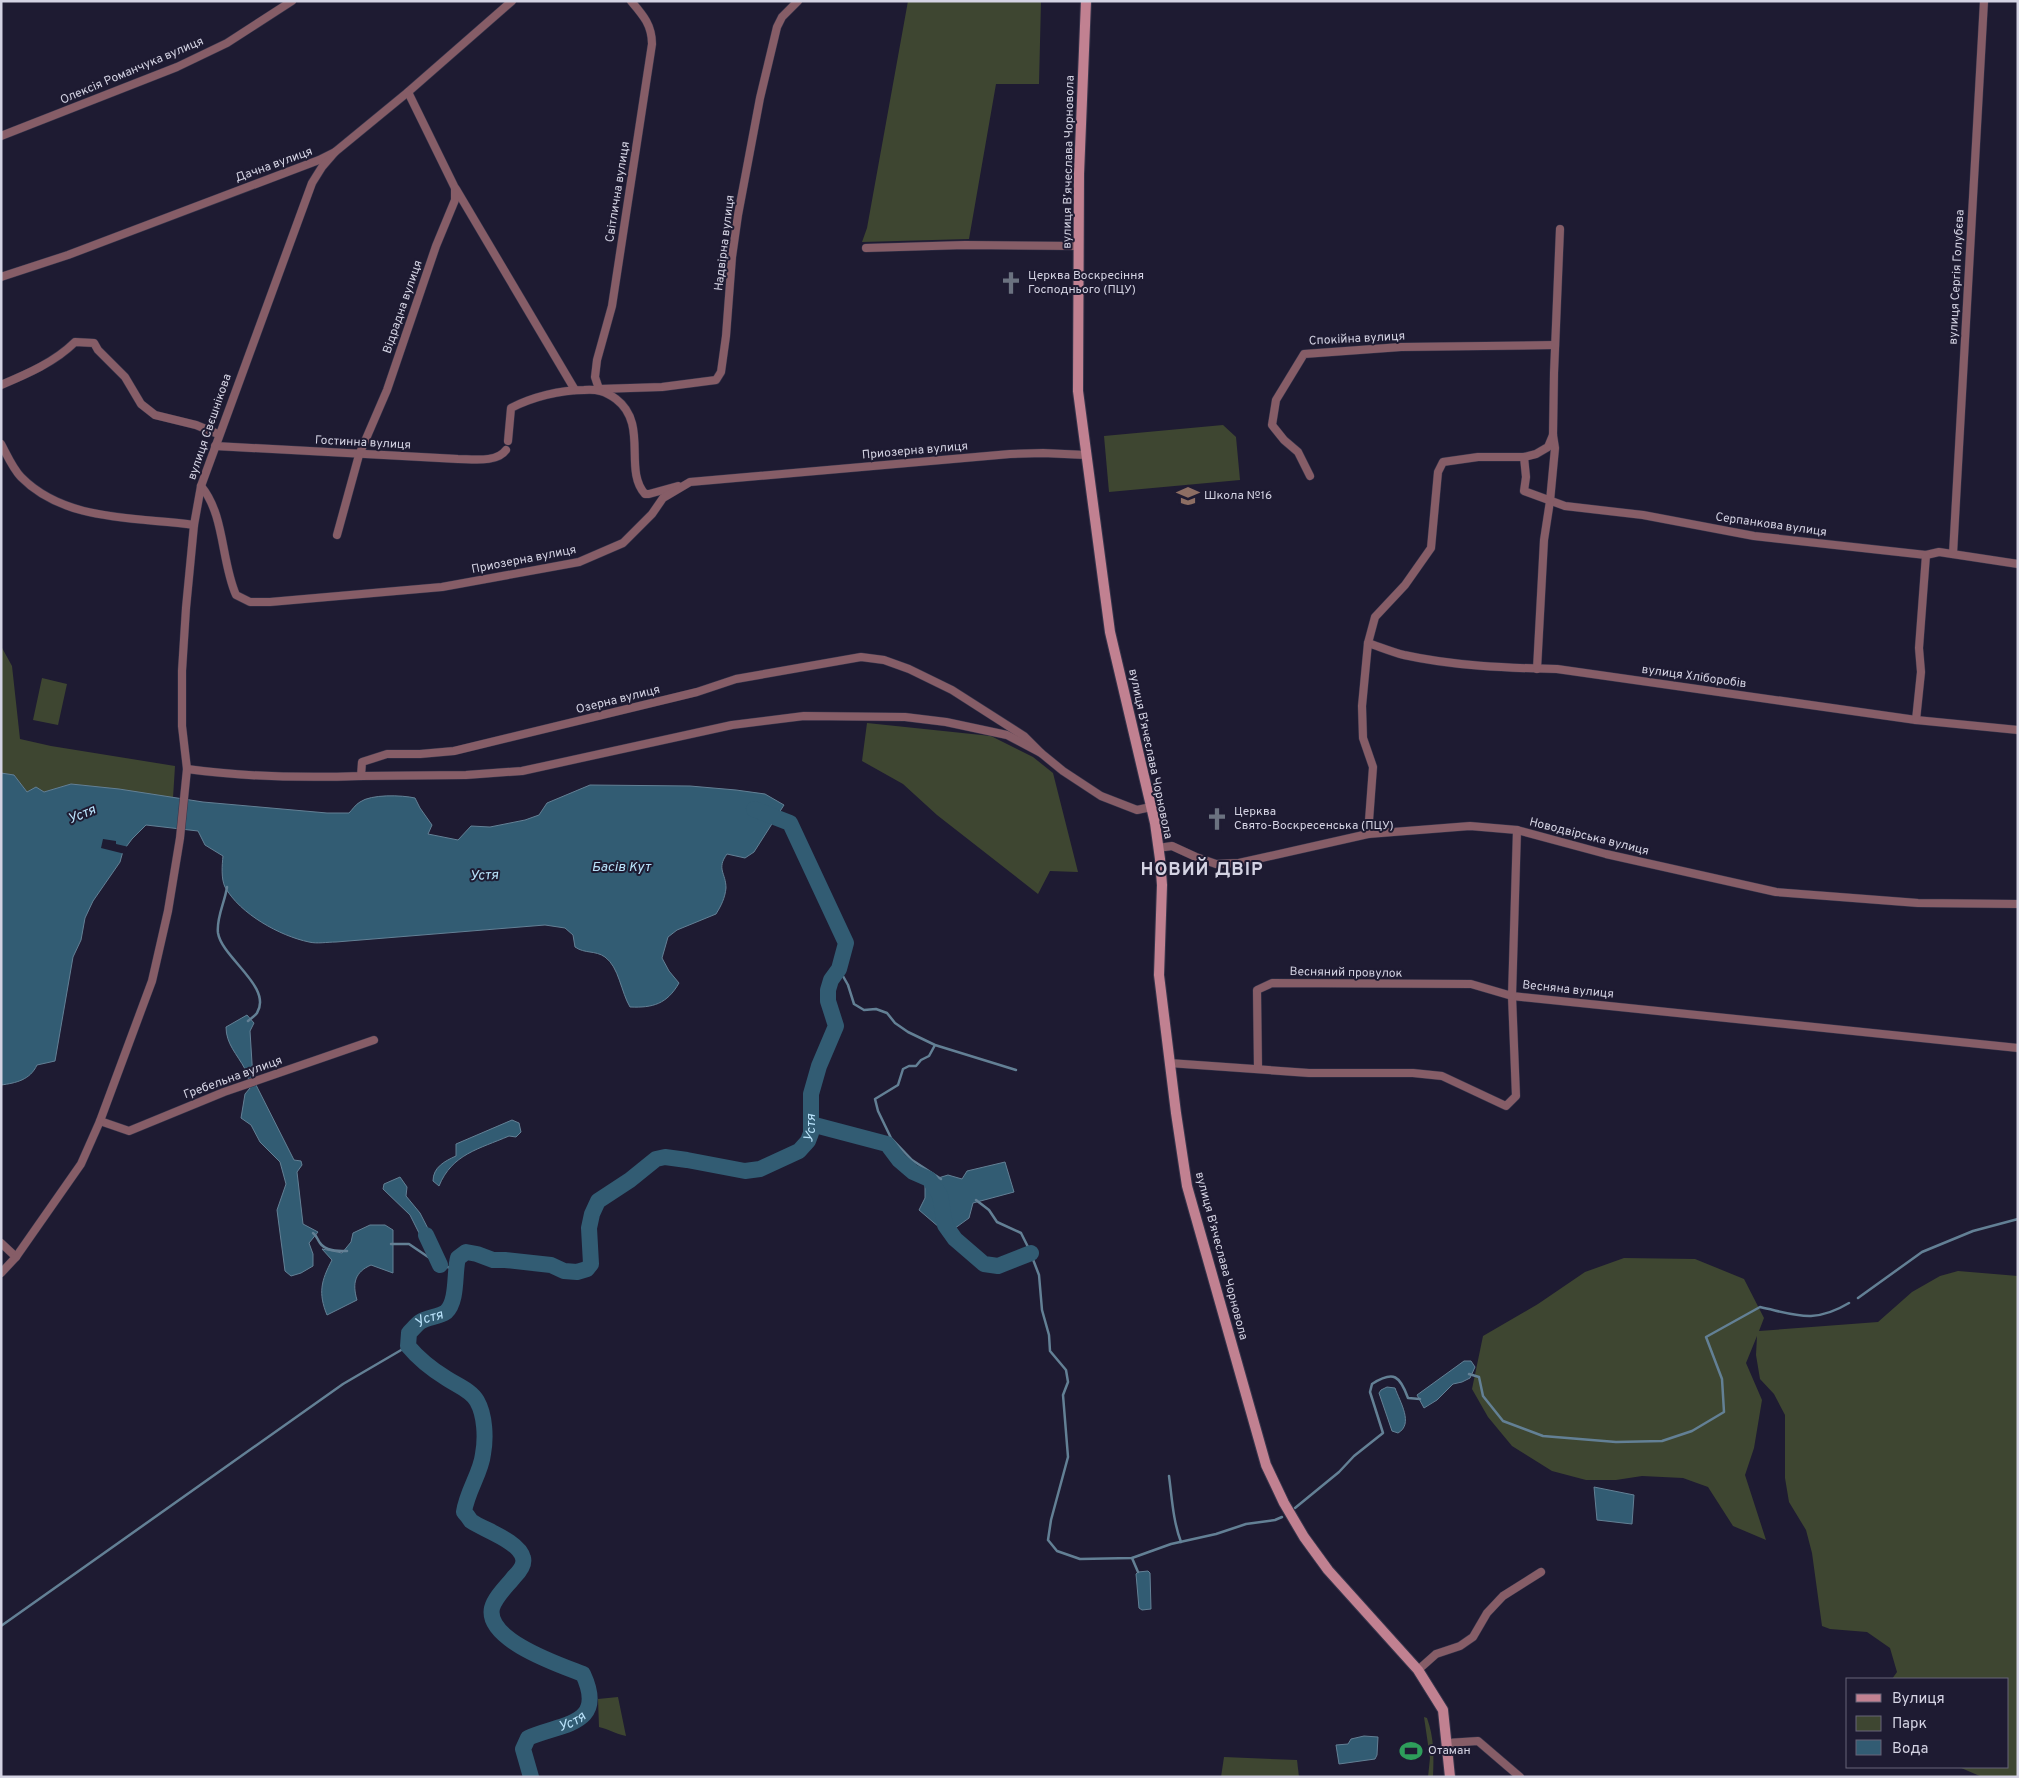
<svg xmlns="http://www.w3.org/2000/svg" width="2019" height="1778" viewBox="0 0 2019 1778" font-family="Overpass,sans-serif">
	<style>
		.green { fill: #3e4631 }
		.water { fill: #325c73; stroke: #638095 }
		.pier { fill: #1e1b32 }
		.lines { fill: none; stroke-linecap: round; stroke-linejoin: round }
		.stream { stroke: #638095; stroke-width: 2.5 }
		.river { stroke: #325c73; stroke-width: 16 }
		.street-casing { stroke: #37354b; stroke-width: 9 }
		.secondary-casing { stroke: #37354b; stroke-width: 12 }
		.street { stroke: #865d67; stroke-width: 8 }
		.secondary { stroke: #c18191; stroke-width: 10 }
		.labels { text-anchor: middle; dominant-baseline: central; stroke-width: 4; stroke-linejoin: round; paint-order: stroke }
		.street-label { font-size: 12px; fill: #d4d3e3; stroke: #1e1b32 }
		.poi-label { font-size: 12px; fill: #d4d3e3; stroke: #1e1b32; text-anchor: start }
		.water-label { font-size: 14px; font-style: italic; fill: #b9e2fa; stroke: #1e1b32 }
		.district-label { font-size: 18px; font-weight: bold; letter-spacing: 1px; fill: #d4d3e3; stroke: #1e1b32 }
	</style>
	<rect width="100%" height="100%" fill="#1e1b32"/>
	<g class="green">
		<path d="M908,1H1041L1039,84H996L969,239L862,242L867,228Z"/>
		<path d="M1223,425L1236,437L1240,480L1109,492L1104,436Z"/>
		<path d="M1,646L12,666L20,739L51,746L175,766L173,798L71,784L44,792L36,788L27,792L14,775L1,773Z"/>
		<path d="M42,678L67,684L58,725L33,720Z"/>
		<path d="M867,723L991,736L1033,757L1053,773L1078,872L1050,871L1038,894L937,815L903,784L862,761Z"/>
		<path d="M1624,1258L1695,1259L1744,1279L1764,1318L1759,1331L1878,1322L1912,1292L1940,1276L1958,1271L2018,1276V1777H1982L1959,1767H2008V1679H1892L1897,1672L1890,1648L1867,1632L1830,1629L1822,1626L1812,1553L1806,1530L1789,1502L1785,1478V1415L1774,1394L1760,1379L1756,1355L1757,1336L1746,1363L1762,1400L1754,1448L1745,1475L1766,1540L1733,1526L1708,1487L1683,1478L1642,1476L1616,1480H1586L1552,1471L1512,1446L1488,1417L1472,1389L1483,1336L1538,1304L1585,1272Z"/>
		<path d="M618,1697L626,1736C615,1734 609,1729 599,1727L598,1699Z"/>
		<path d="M1424,1717L1427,1718C1434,1737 1434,1756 1433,1777H1428L1430,1758Z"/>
		<path d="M1224,1757L1297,1760L1299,1777H1221Z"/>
	</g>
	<g class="water">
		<path d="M1,773L14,775L27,792L36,787L44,792L71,784L119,789L203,802L327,813H349C352,810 356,804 360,802C371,794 402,795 415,798L420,808L432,825L428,834L458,840L471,826L490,827L525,820L539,815L547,803L590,785L690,786L736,790L765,794L784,805L754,852L745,858L727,854C716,869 726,873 726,888C725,898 721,906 716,914L677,930L668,937L662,958L669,971L679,983C667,1004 653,1008 630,1007C621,992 619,967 605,957C595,950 585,954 575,947L573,935L565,928L545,925L336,942C327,942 317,944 309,942C280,936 240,914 225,887C221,879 222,865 223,856L205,845L198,831L146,825L132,839L123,851L120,862L93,901L85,918L81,940L73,957L55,1061L37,1065C30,1080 16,1083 1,1085Z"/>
		<path d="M247,1015L254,1023L250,1031L253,1079L294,1160L301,1161L302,1165L297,1172L303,1224L318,1232L309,1243L313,1254V1266L301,1273L291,1276L285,1271L277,1210L286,1184L280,1162L260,1142L251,1125L241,1118L245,1094L250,1088C249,1082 248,1074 245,1069C237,1054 226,1044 226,1027Z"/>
		<path d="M512,1120L519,1123L521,1132L516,1137L509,1136C479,1149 452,1154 439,1186L433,1181C433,1167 445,1161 456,1156V1144Z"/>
		<path d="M1005,1162L1014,1192L973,1203L969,1218L947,1234L919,1210L925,1198V1182L948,1175L962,1179L967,1171Z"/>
		<path d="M400,1177L407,1187L406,1196L420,1213L440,1252L430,1255L410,1215L383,1189L384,1184Z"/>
		<path d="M370,1225H385L393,1230V1273L371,1265C355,1272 352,1283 357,1300L327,1315C318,1293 321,1281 332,1260L322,1249L342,1253L351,1242L353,1233Z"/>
		<path d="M1464,1361H1471L1475,1367L1470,1378L1462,1382L1453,1384L1437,1400L1424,1408L1417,1395Z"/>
		<path d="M1387,1387L1395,1388C1400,1402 1414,1424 1398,1433L1392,1431L1379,1393L1381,1390Z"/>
		<path d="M1594,1487L1634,1495L1632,1524L1597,1520Z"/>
		<path d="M1148,1571L1150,1573L1151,1609L1142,1610L1139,1608L1136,1574L1138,1572Z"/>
		<path d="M1364,1736L1378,1737L1377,1755L1375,1759L1339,1764L1336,1745L1348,1744L1351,1739Z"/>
	</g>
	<path class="pier" d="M103,839L116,841V844L129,847L125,854L101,848Z"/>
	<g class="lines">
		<g class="stream">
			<path d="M227,887C225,902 216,918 218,933C222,958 273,987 257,1013C255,1016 251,1018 248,1021"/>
			<path d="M839,969L848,985L854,1004L864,1010L876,1009L887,1013L895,1023L908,1032L935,1045L1016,1070"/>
			<path d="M935,1045L929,1056L921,1060L916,1066H909L903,1069L898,1085L875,1099L878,1111L891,1138L912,1160L941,1179"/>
			<path d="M976,1200L989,1210L997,1222L1021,1233L1029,1249L1039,1275L1042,1310L1049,1335L1050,1351L1066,1370L1068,1382L1063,1395L1068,1457L1051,1520L1048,1540L1057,1551L1080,1559L1132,1558L1171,1544L1216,1534L1246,1524L1275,1520L1282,1517"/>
			<path d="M313,1233C317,1236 317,1239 320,1243C325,1251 338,1251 347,1251"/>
			<path d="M391,1244H409L440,1265L455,1269"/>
			<path d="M1858,1298L1922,1252L1973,1231L2018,1219"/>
			<path d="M1469,1374L1479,1377L1483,1396L1503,1421L1543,1436L1616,1442L1662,1441L1692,1431L1724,1412L1722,1379L1706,1337L1760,1307C1797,1315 1814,1324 1849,1303"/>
			<path d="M1169,1476C1172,1498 1173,1521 1181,1542"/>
			<path d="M1295,1508L1339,1472L1354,1456L1383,1433L1370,1392L1372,1384C1394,1370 1400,1376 1408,1398L1420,1399"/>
			<path d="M1132,1558L1138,1572"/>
			<path d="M1,1626L343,1384L408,1346"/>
		</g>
		<g class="river">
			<path d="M811,1124L887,1144L899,1160L913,1172L929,1179L940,1195L945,1225L955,1239L984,1264L998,1266L1031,1253"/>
			<path d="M426,1235L440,1265"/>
			<path id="s1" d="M531,1777L523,1749L528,1738C562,1723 607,1726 583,1674C560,1665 485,1640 492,1608C495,1597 507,1586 514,1577C519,1572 525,1565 523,1558C519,1541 484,1530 471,1521C469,1518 467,1515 464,1512C467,1491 481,1473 483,1454C486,1438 485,1415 477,1401C471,1390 456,1385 446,1378C433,1370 418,1358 408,1346L409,1333C412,1330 416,1325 420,1322C427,1317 439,1317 446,1312C458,1301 454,1272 458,1258L466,1252L477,1254L493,1260H505L551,1265L564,1271L577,1272L587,1269L591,1264L589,1228L592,1214L598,1201L630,1180L656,1159L665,1157L687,1160L745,1171L760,1169L799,1151L808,1141L811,1133V1094L819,1066L836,1026L828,1001V990L831,980L839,969L846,943L790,823L754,809"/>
		</g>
		<defs>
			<g id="street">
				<path d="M631,1C643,15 652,25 652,44L612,306L597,360L595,377L599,389L662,387L716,380L721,372L726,336L732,257L738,215L760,98L777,27L782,17L798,1"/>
				<path d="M1,136L177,67L227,43L292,1"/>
				<path d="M456,189L575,390"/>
				<path d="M866,248L965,245L1079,246"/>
				<path d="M1,277L68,255L319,160L335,152L408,92L512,1"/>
				<path d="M1,385C27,374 55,362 75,342L94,343L98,350L125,377L141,404L155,415L196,425L218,434"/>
				<path d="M508,441L511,408C532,397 560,390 584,390C597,389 605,391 616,399C649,424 623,470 645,494H649L678,486"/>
				<path d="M1,444C7,455 13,469 21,477C65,522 136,517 194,525"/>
				<path d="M215,446L458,459C472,459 497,463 506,450"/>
				<path d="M1524,457L1526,477L1524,491L1565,506L1643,515L1754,536L1926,555L1939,552L2018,564"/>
				<path d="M1310,476L1298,452L1284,440L1272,425L1276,400L1304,354L1401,347L1555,345"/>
				<path d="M201,486C225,515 221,561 236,595L250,602H270L442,587L579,562L623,543L652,514L663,498L690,482L1010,454L1043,453L1086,455"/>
				<path d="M337,535L359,455L387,390L436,246L455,200V188L408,92"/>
				<path d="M1953,554L1984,1"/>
				<path d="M1368,643C1380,647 1392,652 1404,655C1454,666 1506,668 1557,669L1916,720L2018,730"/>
				<path d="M1537,669L1544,540L1550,501L1555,448L1553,435L1554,373L1560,229"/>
				<path d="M1916,720L1921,672L1919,648L1926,555"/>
				<path d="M187,769C245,777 303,778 361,776L362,762L387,754H420L454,751L697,692L736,679L861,657L884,660L909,669L952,690L1024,736L1041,753"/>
				<path d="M361,776L466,775L522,771L732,725L804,716L905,717L946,722L1007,735L1041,753L1063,771L1101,796L1137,810L1151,807"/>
				<path d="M1368,834L1373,767L1363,738L1362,706L1368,643L1375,617L1405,585L1431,548L1438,472L1443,462L1478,457H1524L1536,454L1548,447L1553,435"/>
				<path d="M1158,848L1172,846L1196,857L1216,864L1239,863L1368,834L1470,826L1517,830L1606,854L1776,892L1918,903L2018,904"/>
				<path d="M1169,1063L1309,1073H1413L1442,1076L1506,1106L1516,1096L1512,996L2018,1048"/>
				<path d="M1258,1068L1257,990L1272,983L1471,984L1512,996L1517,830"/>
				<path d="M100,1121L129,1131L224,1092L374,1040"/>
				<path d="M1,1243L16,1257"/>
				<path d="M1,1273L16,1257L81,1164L100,1121L152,981L168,911L180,838L187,769L182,726V671L186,608L194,525L201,486L312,183L322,167L335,152"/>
				<path d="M1418,1670L1436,1654L1460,1646L1473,1637L1487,1613L1503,1596L1541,1572"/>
				<path d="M1447,1743L1478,1741L1520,1777"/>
			</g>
			<path id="secondary" d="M1086,1L1079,174L1078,391L1110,632L1155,823L1160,859L1162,885L1159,975L1176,1113L1187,1186L1266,1465L1284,1503L1304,1537L1328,1570L1418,1670L1443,1710L1450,1777"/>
		</defs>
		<use href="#street" class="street-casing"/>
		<use href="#secondary" class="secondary-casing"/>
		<use href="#street" class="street"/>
		<use href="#secondary" class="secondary"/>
	</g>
	<defs>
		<symbol id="church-bare" viewBox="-9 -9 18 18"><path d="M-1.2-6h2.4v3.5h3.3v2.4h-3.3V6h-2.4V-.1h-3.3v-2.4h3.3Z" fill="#6b7280" stroke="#1e1b32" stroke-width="2.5" paint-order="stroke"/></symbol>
		<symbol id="school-bare" viewBox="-9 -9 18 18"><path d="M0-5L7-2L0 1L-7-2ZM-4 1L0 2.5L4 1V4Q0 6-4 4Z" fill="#8d6e63" stroke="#1e1b32" stroke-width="2.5" paint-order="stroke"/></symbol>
		<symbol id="stadium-bare" viewBox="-9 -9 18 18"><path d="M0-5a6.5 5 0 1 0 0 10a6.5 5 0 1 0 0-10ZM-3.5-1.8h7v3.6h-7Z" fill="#2e9e5b" stroke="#1e1b32" stroke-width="2.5" paint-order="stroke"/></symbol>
	</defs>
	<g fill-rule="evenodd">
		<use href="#church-bare" x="995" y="267" width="32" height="32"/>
		<use href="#school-bare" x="1172" y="480" width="32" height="32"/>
		<use href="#church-bare" x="1201" y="803" width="32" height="32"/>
		<use href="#stadium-bare" x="1395" y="1735" width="32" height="32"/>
	</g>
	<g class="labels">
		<g class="street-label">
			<text transform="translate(132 71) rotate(-23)">Олексія Романчука вулиця</text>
			<text transform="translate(1069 162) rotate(-89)">вулиця Вʼячеслава Чорновола</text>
			<text transform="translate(274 165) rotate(-20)">Дачна вулиця</text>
			<text transform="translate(618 192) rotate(-81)">Світлична вулиця</text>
			<text transform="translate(725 243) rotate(-83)">Надвірна вулиця</text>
			<text transform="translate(1957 277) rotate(-87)">вулиця Сергія Голубєва</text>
			<text transform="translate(403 307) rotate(-71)">Відрадна вулиця</text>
			<text transform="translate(1357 339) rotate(-3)">Спокійна вулиця</text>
			<text transform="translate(210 427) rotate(-71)">вулиця Свєшнікова</text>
			<text transform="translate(363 443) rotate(3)">Гостинна вулиця</text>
			<text transform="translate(915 451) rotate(-5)">Приозерна вулиця</text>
			<text transform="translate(1771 525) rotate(8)">Серпанкова вулиця</text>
			<text transform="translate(524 560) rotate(-11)">Приозерна вулиця</text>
			<text transform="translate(1694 677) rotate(8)">вулиця Хліборобів</text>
			<text transform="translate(618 700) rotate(-14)">Озерна вулиця</text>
			<text transform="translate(1150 754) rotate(78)">вулиця Вʼячеслава Чорновола</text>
			<text transform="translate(1589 837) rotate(14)">Новодвірська вулиця</text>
			<text transform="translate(1346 973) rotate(1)">Весняний провулок</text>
			<text transform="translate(1568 990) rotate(6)">Весняна вулиця</text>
			<text transform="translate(233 1078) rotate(-20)">Гребельна вулиця</text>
			<text transform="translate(1221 1256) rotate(75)">вулиця Вʼячеслава Чорновола</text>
		</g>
		<g class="poi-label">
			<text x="1028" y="276">Церква Воскресіння<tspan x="1028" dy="14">Господнього (ПЦУ)</tspan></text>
			<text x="1204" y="496">Школа №16</text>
			<text x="1234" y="812">Церква<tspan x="1234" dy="14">Свято-Воскресенська (ПЦУ)</tspan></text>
			<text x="1428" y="1751">Отаман</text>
		</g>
		<g class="water-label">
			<text transform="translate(82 815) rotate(-23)">Устя</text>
			<text x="621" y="867">Басів Кут</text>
			<text transform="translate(484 876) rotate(-3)">Устя</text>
			<text stroke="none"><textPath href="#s1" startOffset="1171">Устя</textPath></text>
			<text stroke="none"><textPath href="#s1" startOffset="644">Устя</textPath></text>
			<text stroke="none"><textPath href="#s1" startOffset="88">Устя</textPath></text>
		</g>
		<g class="district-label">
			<text x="1202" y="870">НОВИЙ ДВІР</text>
		</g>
	</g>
	<rect width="2019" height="1778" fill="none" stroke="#d4d3e3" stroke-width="5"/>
	<rect x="1846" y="1678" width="162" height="90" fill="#1e1b32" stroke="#676579"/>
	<rect x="1856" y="1694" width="25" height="8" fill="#c18191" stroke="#676579"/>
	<text x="1892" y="1703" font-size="15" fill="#d4d3e3">Вулиця</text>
	<rect x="1856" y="1716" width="25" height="15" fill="#3e4631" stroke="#676579"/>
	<text x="1892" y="1728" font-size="15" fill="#d4d3e3">Парк</text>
	<rect x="1856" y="1740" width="25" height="15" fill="#325c73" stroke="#676579"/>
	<text x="1892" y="1753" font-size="15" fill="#d4d3e3">Вода</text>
</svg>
